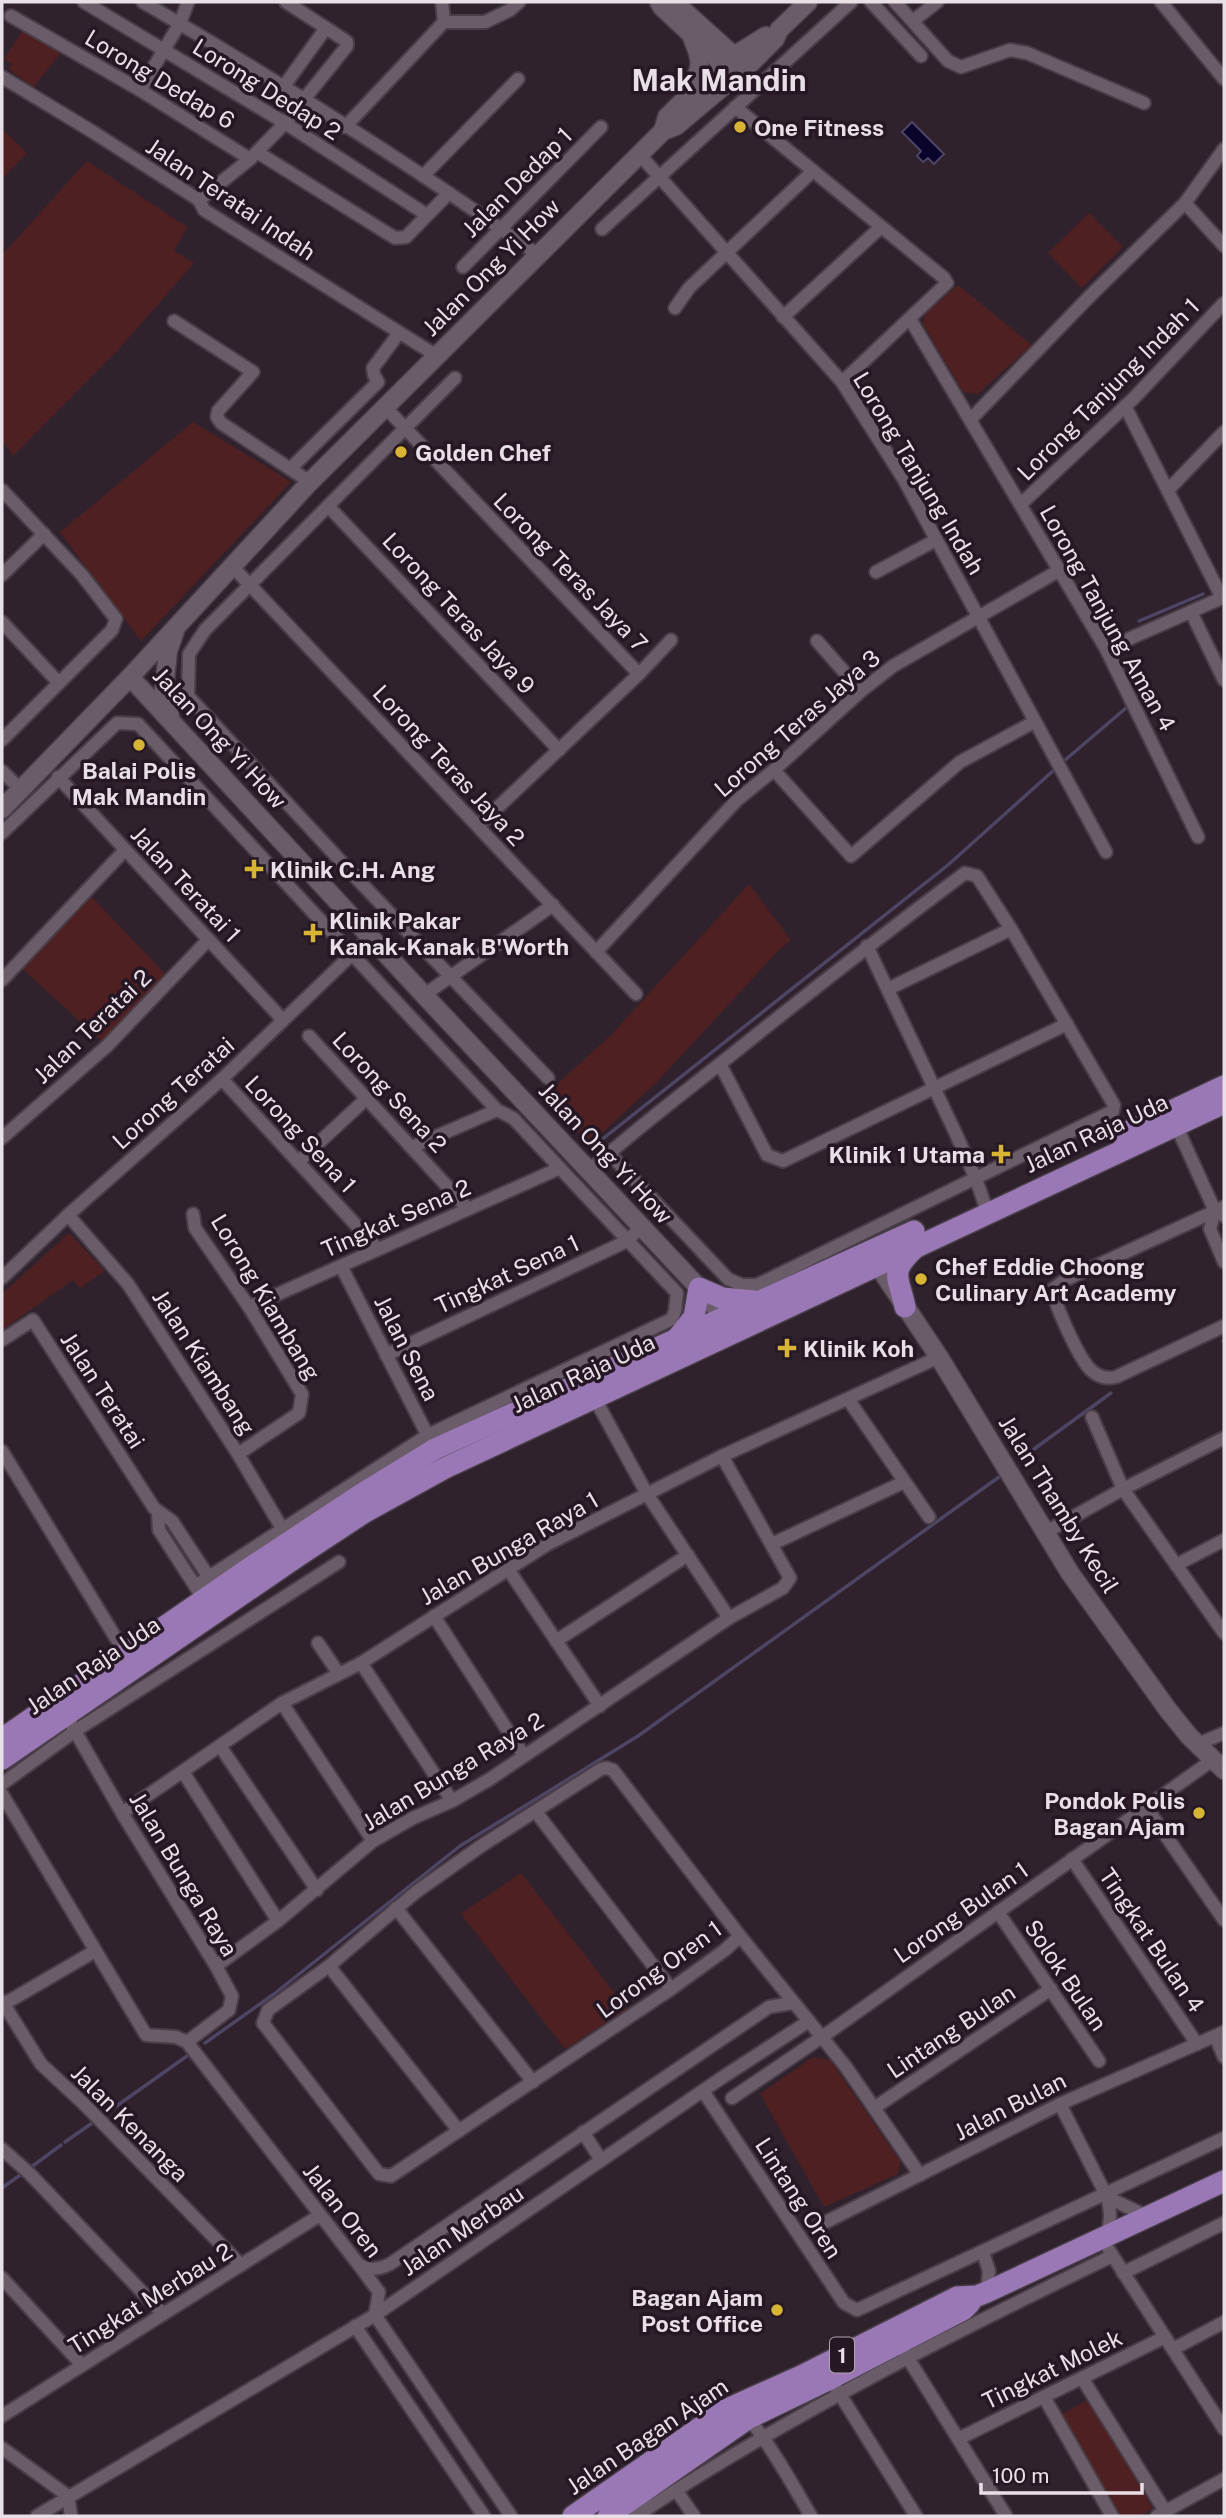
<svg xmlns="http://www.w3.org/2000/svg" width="1226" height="2518" viewBox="0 0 1226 2518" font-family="'Public Sans',sans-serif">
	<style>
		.green { fill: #4f2022 }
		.water { fill: #0a032b; stroke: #4d4563; stroke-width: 2 }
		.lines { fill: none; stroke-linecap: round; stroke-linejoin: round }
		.stream { stroke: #4d4563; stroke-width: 3.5 }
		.street-casing { stroke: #493e48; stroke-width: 16 }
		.secondary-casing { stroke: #493e48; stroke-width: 21 }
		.primary-casing { stroke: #493e48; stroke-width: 24 }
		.street { stroke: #6b5c69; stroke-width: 12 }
		.secondary { stroke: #6b5c69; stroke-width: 18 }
		.primary { stroke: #9a78b6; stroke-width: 21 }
		.poi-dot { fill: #d7b434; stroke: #251824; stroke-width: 2.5 }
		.labels { text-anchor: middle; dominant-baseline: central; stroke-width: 7; stroke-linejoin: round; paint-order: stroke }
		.shield { fill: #251824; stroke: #aea3ac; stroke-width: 2 }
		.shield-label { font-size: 21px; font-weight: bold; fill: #e8dfe7 }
		.street-label { font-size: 23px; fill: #e8dfe7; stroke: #251824 }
		.poi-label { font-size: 23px; font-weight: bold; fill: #e8dfe7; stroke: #251824; text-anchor: start }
		.district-label { font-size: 30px; font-weight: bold; fill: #e8dfe7; stroke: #251824 }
	</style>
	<rect width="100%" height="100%" fill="#2f222d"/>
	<g class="green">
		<path d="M25,27L63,50L33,88L9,69L12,64L4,59Z"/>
		<path d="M2,129L27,153L2,179Z"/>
		<path d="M87,161L187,227L174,251L194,263L118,350L13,456L2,440V255Z"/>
		<path d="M1089,213L1123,247L1082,288L1048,253Z"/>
		<path d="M958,285L1032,345L978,394L963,392L923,324L925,314Z"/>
		<path d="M193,422L291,482L141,641L60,532Z"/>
		<path d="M749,884L791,940L778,951L656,1083L589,1145L544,1096L611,1035Z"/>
		<path d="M88,893L171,980L107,1046L17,964Z"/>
		<path d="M69,1233L105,1271L80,1288L73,1280L2,1330V1294Z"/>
		<path d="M521,1873L627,2009L565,2049L461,1914Z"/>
		<path d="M813,2057L830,2060L900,2161L898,2174L824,2207L760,2094Z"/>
		<path d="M1091,2398L1153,2509L1139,2516H1121L1061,2415Z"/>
	</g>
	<path class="water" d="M912,122L944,154L934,164L928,158L923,162L917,156L921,151L902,132Z"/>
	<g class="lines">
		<g class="stream">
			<path d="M1139,621L1203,594"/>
			<path d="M1064,761L1126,708"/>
			<path d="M600,1141L948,865L1054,770"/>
			<path d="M1223,1341H1224"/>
			<path d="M1023,1457L1111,1393"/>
			<path d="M205,2043L274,1994L460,1846L638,1736L999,1477"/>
			<path d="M101,2117L187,2056"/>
			<path d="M65,2142L95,2121"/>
			<path d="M30,2168L61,2145"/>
			<path d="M2,2188L23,2173"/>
		</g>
		<defs>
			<g id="street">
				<path d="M84,2L285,123L427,215"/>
				<path d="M143,2C278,81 411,164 538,255"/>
				<path d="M442,2L444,22"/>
				<path d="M871,2L921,56"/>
				<path d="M895,2L948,61L961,67L1010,50L1027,53L1144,103"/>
				<path d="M1161,2L1224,79"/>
				<path d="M11,16L140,90L250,159"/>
				<path d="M913,21L937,2"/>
				<path d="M2,77L93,132L199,200L204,210L437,356"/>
				<path d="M284,86L326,28"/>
				<path d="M140,90L180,23L188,2"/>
				<path d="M735,107L944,278L947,283L842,382"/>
				<path d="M345,127L444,22H485L510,10L519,2"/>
				<path d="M257,152L395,238L406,237L449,193"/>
				<path d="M640,155L842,382L903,478L1106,852"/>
				<path d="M423,176L518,79"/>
				<path d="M199,200L250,159L285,123L347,46V42L343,39L286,2"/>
				<path d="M1185,203L1224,246"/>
				<path d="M602,229L851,2"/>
				<path d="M463,267L601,127"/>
				<path d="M675,308L689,288L813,171"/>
				<path d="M783,317L881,227"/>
				<path d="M910,319L1106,649L1198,837"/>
				<path d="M174,321L253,372L218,411L217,417L221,423L310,482"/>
				<path d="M455,378L205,630L189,654L188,696L361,883L548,1078"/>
				<path d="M1125,406L1222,598"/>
				<path d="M385,407L639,674"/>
				<path d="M971,419L1090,296L1185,203L1224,149"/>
				<path d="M290,469L378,382L374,375L373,368L399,333"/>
				<path d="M1169,489L1224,432"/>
				<path d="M2,490L82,575L116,619L112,630L2,740"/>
				<path d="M1021,504L1134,398L1224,303"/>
				<path d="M328,506L559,750"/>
				<path d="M231,565L636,994"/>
				<path d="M876,572L936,540"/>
				<path d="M2,575L44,534"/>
				<path d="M1191,612L1224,680"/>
				<path d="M2,622L59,683"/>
				<path d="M817,641L861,691"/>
				<path d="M1106,649L1224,597"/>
				<path d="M774,770L851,856L960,762L1034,722"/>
				<path d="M2,771L21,790"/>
				<path d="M58,777L283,1020"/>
				<path d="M478,826L639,674L671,640"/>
				<path d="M2,833L117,723L138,724L497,1110L513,1118L677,1293L675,1311L672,1319L428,1435L195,1586"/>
				<path d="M867,946L956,1134L976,1179L988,1214"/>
				<path d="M596,952L737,800L774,770L861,691L893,666L1060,570"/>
				<path d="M2,980L125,850"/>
				<path d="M888,989L1011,929"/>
				<path d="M424,995L553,905"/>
				<path d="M309,1036L468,1209"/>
				<path d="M720,1064L767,1155L783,1161L1067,1024"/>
				<path d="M222,1079L378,1249"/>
				<path d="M1176,1125L1215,1211L1224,1216"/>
				<path d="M2,1138L107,1046L208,940"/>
				<path d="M412,1147L497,1110"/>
				<path d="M298,1162L367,1098"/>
				<path d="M589,1171C634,1130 682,1094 730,1056C807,994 885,933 965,873L977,876L1011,929L1114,1105L1113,1111L757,1285H742L728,1279L609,1153"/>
				<path d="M1224,1207L1065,1280L1053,1289C1054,1304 1079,1359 1091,1370C1098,1377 1107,1379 1116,1377L1224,1326"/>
				<path d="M1215,1211L1210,1229L1224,1262"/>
				<path d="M193,1214L195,1228L249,1307L302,1394L299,1413L238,1454"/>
				<path d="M68,1215L128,1284L238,1454L286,1535"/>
				<path d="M341,1266L430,1440"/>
				<path d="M2,1278L68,1215L222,1079L370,937"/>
				<path d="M249,1307L560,1168"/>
				<path d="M2,1340L33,1320L154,1508L172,1521L212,1582"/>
				<path d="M386,1355L627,1241L641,1227"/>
				<path d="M594,1397L647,1494L729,1618"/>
				<path d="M848,1399L929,1517"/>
				<path d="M1092,1417L1123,1489L1224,1633"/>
				<path d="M2,1451L125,1653"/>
				<path d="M158,1513L159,1530L199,1592"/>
				<path d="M1046,1532L1123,1489L1224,1438"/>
				<path d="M772,1544L904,1482"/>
				<path d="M1176,1565L1224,1540"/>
				<path d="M508,1569L600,1706"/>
				<path d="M434,1616L524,1756"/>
				<path d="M556,1641L688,1555"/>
				<path d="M318,1643L339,1674"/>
				<path d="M361,1663L452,1801"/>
				<path d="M282,1703L373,1841"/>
				<path d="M71,1724L122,1813L216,1966L232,1996L229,2010L187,2042"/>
				<path d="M1198,1744L1224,1733"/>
				<path d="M220,1746L317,1890"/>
				<path d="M607,1768L613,1770L740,1936L725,1950L671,1989L391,2176L379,2174L263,2023L268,2010L329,1966L416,1892L481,1846L601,1769Z"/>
				<path d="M183,1772L278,1921"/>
				<path d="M2,1784L75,1731L339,1562"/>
				<path d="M2,1794L146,2035L176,2037L187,2042L359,2265L379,2292L375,2315L511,2516"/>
				<path d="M1146,1807L1224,1920"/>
				<path d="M536,1812L671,1989"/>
				<path d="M122,1813L282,1703L361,1663L548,1544L722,1456L939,1357"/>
				<path d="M1072,1859L1197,2044"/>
				<path d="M396,1908L533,2082"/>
				<path d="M998,1912L1099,2061"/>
				<path d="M740,1936L846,2067L920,2175"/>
				<path d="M216,1966L278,1921L373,1841L413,1818L452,1801L490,1779L729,1618L783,1588L790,1578L722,1456"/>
				<path d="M329,1966L459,2131"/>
				<path d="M2,2001L41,2064L84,2104L241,2265"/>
				<path d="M4,2004L95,1951"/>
				<path d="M1215,2036L1224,2057"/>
				<path d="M703,2091L844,2303L857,2310L1224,2138"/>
				<path d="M732,2098L822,2037L1214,1759"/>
				<path d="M1060,2104L1107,2197C1111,2211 1111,2221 1107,2234"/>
				<path d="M874,2108L1051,1989"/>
				<path d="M583,2132L601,2160"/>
				<path d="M2,2149L30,2174L163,2314"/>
				<path d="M1107,2197L1146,2216"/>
				<path d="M818,2226L1060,2104L1224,2032"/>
				<path d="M1109,2250L1224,2429"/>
				<path d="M983,2252L989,2271L987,2292"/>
				<path d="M359,2265C369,2271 380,2269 390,2264L769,2007L792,2003"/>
				<path d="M1123,2273L1224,2223"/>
				<path d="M2,2278L82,2365"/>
				<path d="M355,2326L484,2516"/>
				<path d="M1173,2349L1224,2322"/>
				<path d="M903,2350L1006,2516"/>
				<path d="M1082,2378L1165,2511"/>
				<path d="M836,2388L916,2516"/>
				<path d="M1044,2397L1112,2516"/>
				<path d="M2,2416L320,2215"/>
				<path d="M743,2416C758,2421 800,2498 811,2516"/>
				<path d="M958,2439L1165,2337"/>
				<path d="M2,2448L68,2496"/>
				<path d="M676,2490L694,2516"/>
				<path d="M68,2496L71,2516"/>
				<path d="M37,2516L375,2315L723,2077L809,2021"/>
				<path d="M636,2516C787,2416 949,2335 1112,2256"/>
				<path d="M1157,2516L1224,2479"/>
			</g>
			<g id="secondary">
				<path d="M659,2L662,7L724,65L735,64"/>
				<path d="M674,2L734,56"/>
				<path d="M690,89C703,67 702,61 692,37"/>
				<path d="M663,131L667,117L680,104L734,56L766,36"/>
				<path d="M130,677L424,995L699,1288L723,1317L731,1329"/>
				<path d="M170,716L163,699L168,651L175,631"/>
				<path d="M2,809L130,677L310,482L663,131L676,126L752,62L775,39L779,30L808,2"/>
				<path d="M871,1255L939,1357L1070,1573L1168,1710L1189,1736L1224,1770"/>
			</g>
			<g id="primary">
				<path d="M1121,1135L1224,1086"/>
				<path d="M905,1307C899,1277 888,1273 915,1248"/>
				<path d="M678,1337L694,1317L699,1288L722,1298L754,1301"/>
				<path d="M2,1739L251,1567L360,1495L435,1449L914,1231"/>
				<path d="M2,1759L298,1556L365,1512L445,1468L1224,1103"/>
				<path d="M573,2516L725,2410L803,2375L957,2297L977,2296L987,2292L1224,2181"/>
				<path d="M608,2516L749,2418L830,2379L963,2310L970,2303"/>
			</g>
		</defs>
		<use href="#street" class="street-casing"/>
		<use href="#secondary" class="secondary-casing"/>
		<use href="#primary" class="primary-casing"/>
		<use href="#street" class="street"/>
		<use href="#secondary" class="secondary"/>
		<use href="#primary" class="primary"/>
	</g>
	<g class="poi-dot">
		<circle cx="740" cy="127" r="7"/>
		<circle cx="401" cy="452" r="7"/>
		<circle cx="139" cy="745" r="7"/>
		<path d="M250.5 858.5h7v7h7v7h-7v7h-7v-7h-7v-7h7z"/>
		<path d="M309.5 922.5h7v7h7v7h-7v7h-7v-7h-7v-7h7z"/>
		<path d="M997.5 1143.5h7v7h7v7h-7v7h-7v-7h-7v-7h7z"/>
		<circle cx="921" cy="1279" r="7"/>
		<path d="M783.5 1337.5h7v7h7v7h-7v7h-7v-7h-7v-7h7z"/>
		<circle cx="1199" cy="1813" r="7"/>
		<circle cx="777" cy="2310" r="7"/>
	</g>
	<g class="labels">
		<rect class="shield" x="830" y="2337.5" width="24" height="35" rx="5"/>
		<g class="shield-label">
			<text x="842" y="2355">1</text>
		</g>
		<g class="street-label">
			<text transform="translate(160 79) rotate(31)">Lorong Dedap 6</text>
			<text transform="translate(267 89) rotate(32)">Lorong Dedap 2</text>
			<text transform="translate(517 182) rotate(-45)">Jalan Dedap 1</text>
			<text transform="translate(231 199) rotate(34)">Jalan Teratai Indah</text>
			<text transform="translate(491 267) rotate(-45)">Jalan Ong Yi How</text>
			<text transform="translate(1108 389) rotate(-45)">Lorong Tanjung Indah 1</text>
			<text transform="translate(919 473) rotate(59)">Lorong Tanjung Indah</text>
			<text transform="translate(571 572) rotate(46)">Lorong Teras Jaya 7</text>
			<text transform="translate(459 613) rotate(47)">Lorong Teras Jaya 9</text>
			<text transform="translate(1108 618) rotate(61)">Lorong Tanjung Aman 4</text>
			<text transform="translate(797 723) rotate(-41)">Lorong Teras Jaya 3</text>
			<text transform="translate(220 738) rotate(47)">Jalan Ong Yi How</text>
			<text transform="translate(449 765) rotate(47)">Lorong Teras Jaya 2</text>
			<text transform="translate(186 884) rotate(47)">Jalan Teratai 1</text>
			<text transform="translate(92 1026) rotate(-44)">Jalan Teratai 2</text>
			<text transform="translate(390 1092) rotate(47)">Lorong Sena 2</text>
			<text transform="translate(173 1093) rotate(-42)">Lorong Teratai</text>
			<text transform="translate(1096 1133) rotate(-25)">Jalan Raja Uda</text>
			<text transform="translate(301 1134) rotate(47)">Lorong Sena 1</text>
			<text transform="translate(606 1153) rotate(47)">Jalan Ong Yi How</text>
			<text transform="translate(396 1218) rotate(-24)">Tingkat Sena 2</text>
			<text transform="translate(507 1274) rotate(-25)">Tingkat Sena 1</text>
			<text transform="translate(266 1297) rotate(59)">Lorong Kiambang</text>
			<text transform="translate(407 1348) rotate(63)">Jalan Sena</text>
			<text transform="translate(204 1362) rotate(57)">Jalan Kiambang</text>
			<text transform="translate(583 1373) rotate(-25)">Jalan Raja Uda</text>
			<text transform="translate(103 1390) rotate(57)">Jalan Teratai</text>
			<text transform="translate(1059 1504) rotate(58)">Jalan Thamby Kecil</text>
			<text transform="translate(509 1548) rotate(-30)">Jalan Bunga Raya 1</text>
			<text transform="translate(93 1665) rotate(-34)">Jalan Raja Uda</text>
			<text transform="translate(453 1771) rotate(-31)">Jalan Bunga Raya 2</text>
			<text transform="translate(184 1874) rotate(59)">Jalan Bunga Raya</text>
			<text transform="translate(961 1912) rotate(-35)">Lorong Bulan 1</text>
			<text transform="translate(1152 1940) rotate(56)">Tingkat Bulan 4</text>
			<text transform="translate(659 1969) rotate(-36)">Lorong Oren 1</text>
			<text transform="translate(1066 1975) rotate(56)">Solok Bulan</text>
			<text transform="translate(951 2031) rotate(-34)">Lintang Bulan</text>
			<text transform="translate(1010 2106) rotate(-27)">Jalan Bulan</text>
			<text transform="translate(130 2123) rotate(45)">Jalan Kenanga</text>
			<text transform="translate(799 2198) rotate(57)">Lintang Oren</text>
			<text transform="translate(343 2210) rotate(52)">Jalan Oren</text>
			<text transform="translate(462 2230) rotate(-34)">Jalan Merbau</text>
			<text transform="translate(150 2298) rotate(-32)">Tingkat Merbau 2</text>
			<text transform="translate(1052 2369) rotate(-26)">Tingkat Molek</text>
			<text transform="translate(647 2436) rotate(-34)">Jalan Bagan Ajam</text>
		</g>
		<g class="poi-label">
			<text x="754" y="127">One Fitness</text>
			<text x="415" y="452">Golden Chef</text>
			<text x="139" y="770" text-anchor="middle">Balai Polis<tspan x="139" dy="26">Mak Mandin</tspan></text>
			<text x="270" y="869">Klinik C.H. Ang</text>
			<text x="329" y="920">Klinik Pakar<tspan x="329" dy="26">Kanak-Kanak B'Worth</tspan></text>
			<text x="985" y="1154" text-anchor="end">Klinik 1 Utama</text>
			<text x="935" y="1266">Chef Eddie Choong<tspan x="935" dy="26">Culinary Art Academy</tspan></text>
			<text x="803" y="1348">Klinik Koh</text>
			<text x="1185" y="1800" text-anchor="end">Pondok Polis<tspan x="1185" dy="26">Bagan Ajam</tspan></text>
			<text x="763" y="2297" text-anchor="end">Bagan Ajam<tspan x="763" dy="26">Post Office</tspan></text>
		</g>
		<g class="district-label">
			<text x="719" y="80">Mak Mandin</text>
		</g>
	</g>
	<rect width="1226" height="2518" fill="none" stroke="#e8dfe7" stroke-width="7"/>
	<path d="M981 2483v10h161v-10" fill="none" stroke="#e8dfe7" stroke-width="3.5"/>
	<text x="992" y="2483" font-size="21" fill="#e8dfe7" stroke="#251824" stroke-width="5" paint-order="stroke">100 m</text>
</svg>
